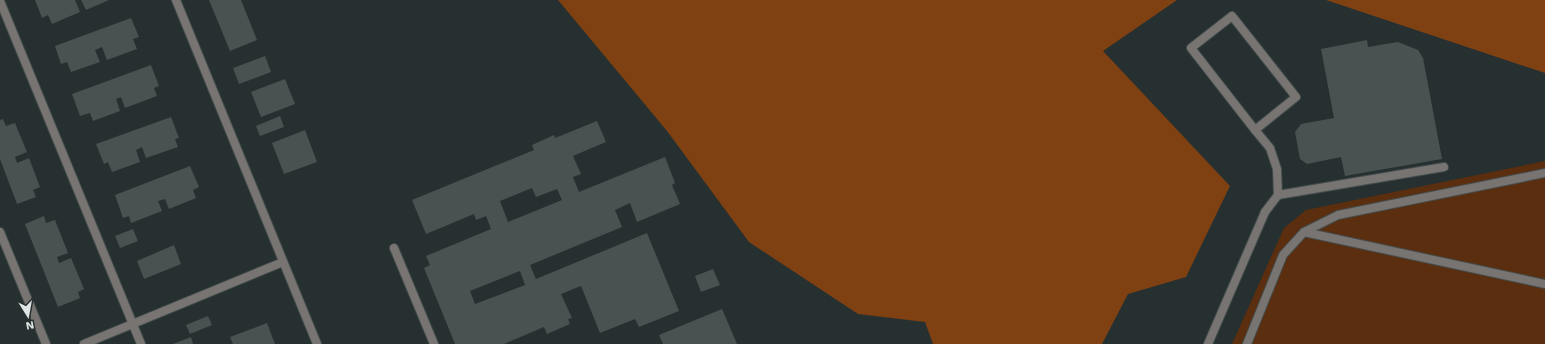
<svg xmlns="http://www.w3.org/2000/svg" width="1545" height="344" viewBox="0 0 1545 344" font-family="'Work Sans',sans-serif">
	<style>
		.green { fill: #5a2e0e }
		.forest { fill: #7f4012 }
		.building { fill: #485251; fill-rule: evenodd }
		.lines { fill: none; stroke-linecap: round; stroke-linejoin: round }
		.service-casing { stroke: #444d4d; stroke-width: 10 }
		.minor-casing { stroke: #444d4d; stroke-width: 10 }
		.service { stroke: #787472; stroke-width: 8 }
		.minor { stroke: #787472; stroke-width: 8 }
	</style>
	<rect width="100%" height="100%" fill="#273030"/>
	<path class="green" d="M1545,161V344H1232L1284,228L1306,210Z"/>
	<g class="forest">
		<path d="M558,0H1177L1103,51L1230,186L1186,277L1128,294L1102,344H933L925,322L858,314L749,242L667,131Z"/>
		<path d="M1326,0H1545V73Z"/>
	</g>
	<g class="building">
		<path d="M35,0H75L80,12L52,24L48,15L42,18Z"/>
		<path d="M81,0H109L86,10Z"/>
		<path d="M209,0H241L257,40L230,51Z"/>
		<path d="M131,18L139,37L133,39L137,49L107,60L102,47L95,50L100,62L71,72L67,62L61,64L55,46Z"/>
		<path d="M1367,40L1368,47L1398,42L1418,50L1423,58L1442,159L1345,176L1341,157L1307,164L1300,159L1295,132L1301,124L1334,118L1321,49Z"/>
		<path d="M265,56L271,72L239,84L233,68Z"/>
		<path d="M151,65L159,86L154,88L157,96L125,108L121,97L116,99L120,111L93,121L90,113L80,116L72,94Z"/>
		<path d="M285,79L295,104L261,117L251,92Z"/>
		<path d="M280,116L284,127L260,136L256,126Z"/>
		<path d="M171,117L179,138L175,139L178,147L146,158L142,147L136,150L140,162L112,172L108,162L104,164L96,144Z"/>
		<path d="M3,119L6,126L15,123L27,152L15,157L17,163L29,158L40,187L33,190L36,197L17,204L0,159V120Z"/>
		<path d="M597,121L606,142L573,156L581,174L573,177L579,192L665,157L675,183L672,185L680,204L637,222L630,203L615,210L622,227L530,265L536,279L647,233L679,311L639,327L635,319L600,333L581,286L561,294L572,318L568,319L570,324L547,334L544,327L504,344H455L424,268L430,265L426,256L491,229L486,216L476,220L474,214L426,234L412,200L534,150L532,145L554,135L555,138ZM532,188L536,197L557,189L562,200L508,222L500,201ZM520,271L525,285L475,304L470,291Z"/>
		<path d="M305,130L317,162L284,174L272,143Z"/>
		<path d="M190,166L199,187L193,190L196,198L169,209L165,199L158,201L162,211L131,223L129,216L123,218L115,195Z"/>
		<path d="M44,216L46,223L55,220L68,253L57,257L59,263L71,258L84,289L78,292L80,298L58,307L25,224Z"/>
		<path d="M133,229L138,241L120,248L115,236Z"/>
		<path d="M174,245L181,264L144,279L137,261Z"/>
		<path d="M713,269L720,285L701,292L695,276Z"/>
		<path d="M722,309L737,344H663L659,335Z"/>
		<path d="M208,316L212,325L190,334L186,325Z"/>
		<path d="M267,323L275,344H233L230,337Z"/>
		<path d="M191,337L193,344H173Z"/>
	</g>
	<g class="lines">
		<defs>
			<g id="service">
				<path d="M1232,16L1296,97L1255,130L1191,48Z"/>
				<path d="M1255,130L1270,148L1277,169L1278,195L1265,212"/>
				<path d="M1278,195L1444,167"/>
				<path d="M1304,232L1545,284"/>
				<path d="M394,248L434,344"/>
				<path d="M1247,344L1283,255L1304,232L1338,215L1545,173"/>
			</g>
			<g id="minor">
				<path d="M176,0L317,344"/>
				<path d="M0,1L141,344"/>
				<path d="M0,232L46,344"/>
				<path d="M84,344L283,262"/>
				<path d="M1208,344L1265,212"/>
			</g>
		</defs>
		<use href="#service" class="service-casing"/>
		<use href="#minor" class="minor-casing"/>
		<use href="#service" class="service"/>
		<use href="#minor" class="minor"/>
	</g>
	<g transform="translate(28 316) rotate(169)" stroke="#273030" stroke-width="3" paint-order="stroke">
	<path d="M0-3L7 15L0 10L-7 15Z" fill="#dfe5e4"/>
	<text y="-6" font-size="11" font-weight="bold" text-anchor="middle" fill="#dfe5e4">N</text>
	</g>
</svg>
